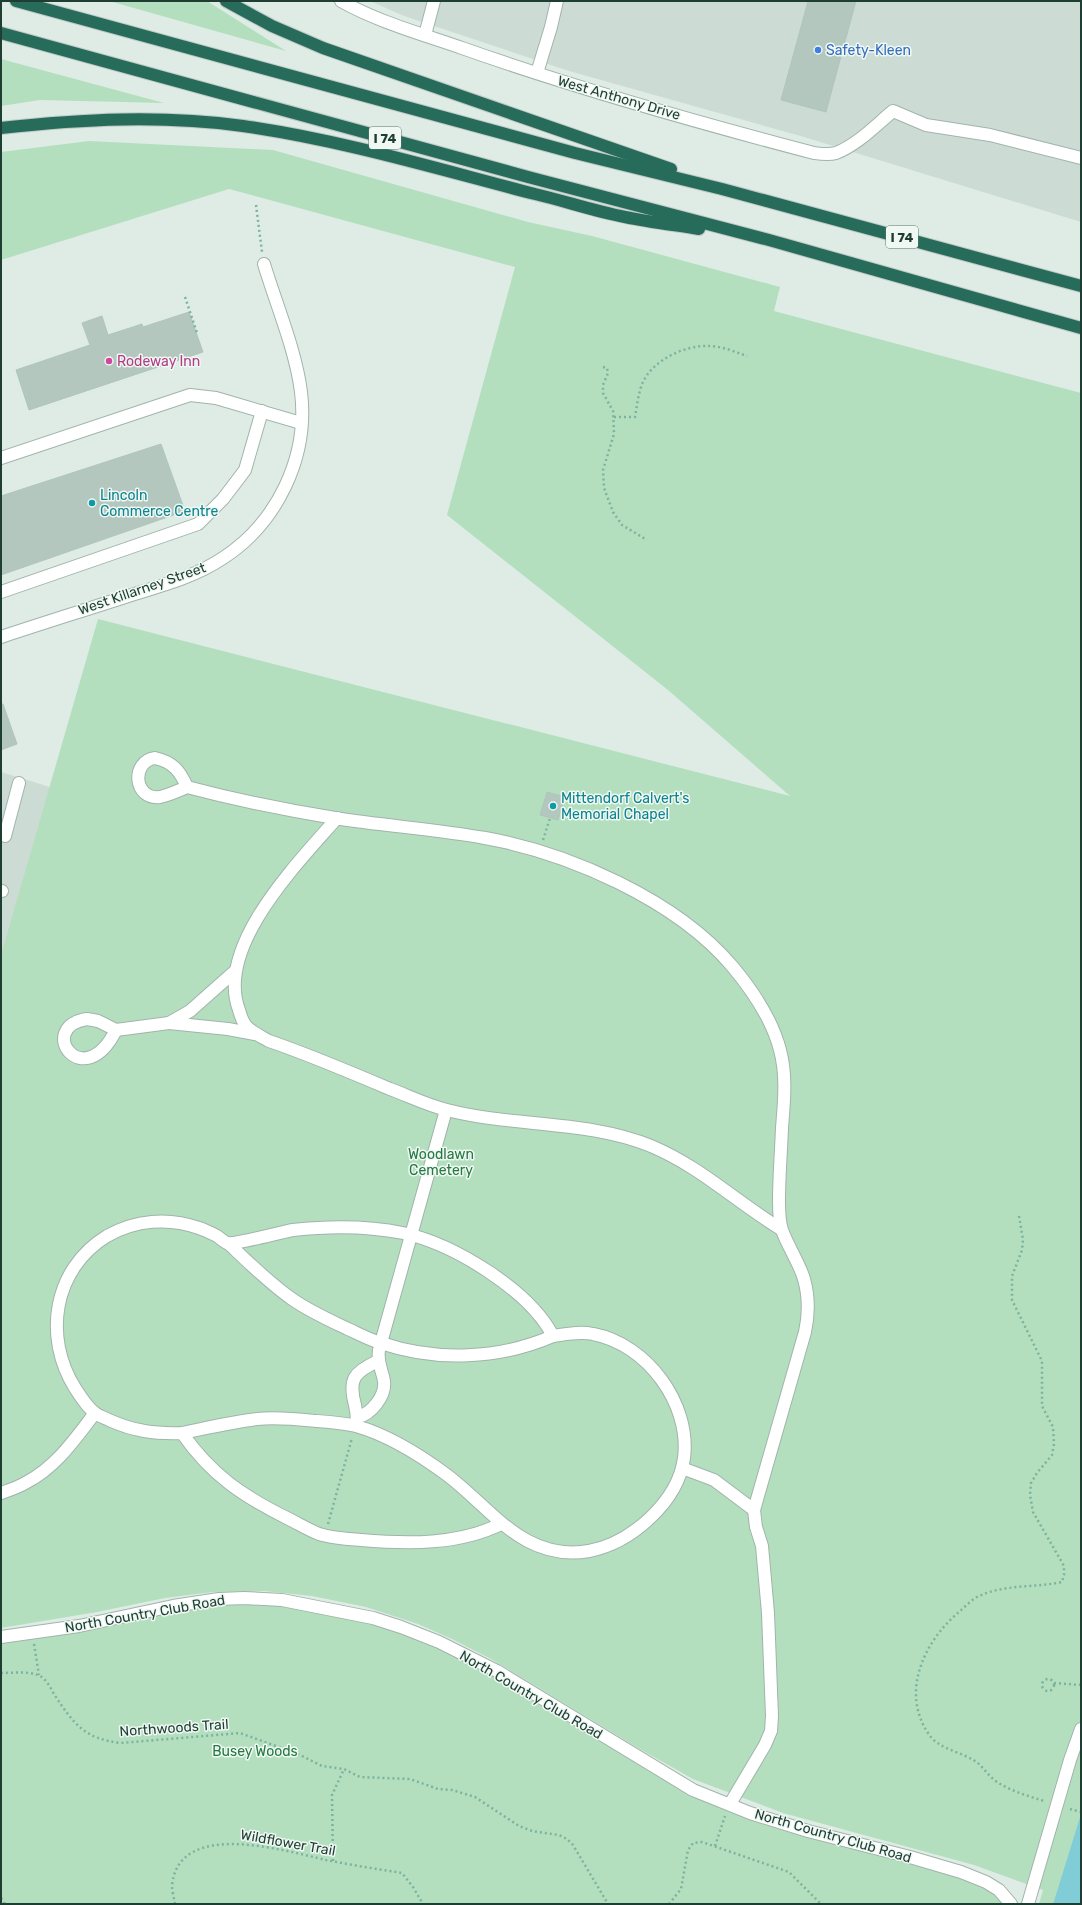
<svg xmlns="http://www.w3.org/2000/svg" width="1082" height="1905" viewBox="0 0 1082 1905" font-family="Rubik,sans-serif">
	<style>
		.built { fill: #ccdcd4 }
		.green { fill: #b4dfbe }
		.water { fill: #80cdd7 }
		.building { fill: #b3c7be; stroke: #b0c6bc }
		.lines { fill: none; stroke-linecap: round; stroke-linejoin: round }
		.minor-casing { stroke: #a1b4ac; stroke-width: 14 }
		.highway-casing { stroke: #c0c9c6; stroke-width: 14 }
		.path { stroke: #7bb39f; stroke-width: 2.5; stroke-dasharray: 2 3; stroke-linecap: butt }
		.minor { stroke: #fff; stroke-width: 12 }
		.highway { stroke: #276c5b; stroke-width: 12 }
		.shop-dot { fill: #3f7fe0; stroke: #eff8f3; stroke-width: 1.5 }
		.hotel-dot { fill: #d1479c; stroke: #eff8f3; stroke-width: 1.5 }
		.culture-dot { fill: #0f9aa8; stroke: #eff8f3; stroke-width: 1.5 }
		.labels { text-anchor: middle; dominant-baseline: central; stroke-width: 3; stroke-linejoin: round; paint-order: stroke }
		.shield { fill: #eff8f3; stroke: #5d756d; stroke-width: 1 }
		.shield-label { font-size: 13px; font-weight: bold; fill: #1e3d33 }
		.shop-label { font-size: 14px; fill: #366cbe; stroke: #eff8f3; text-anchor: start }
		.street-label { font-size: 14px; fill: #1e3d33; stroke: #eff8f3 }
		.hotel-label { font-size: 14px; fill: #b23c85; stroke: #eff8f3; text-anchor: start }
		.culture-label { font-size: 14px; fill: #0d838f; stroke: #eff8f3; text-anchor: start }
		.park-label { font-size: 14px; fill: #247841; stroke: #eff8f3 }
	</style>
	<rect width="100%" height="100%" fill="#deece5"/>
	<g class="built">
		<path d="M370,1H1081V222L804,137L569,71L404,16Z"/>
		<path d="M1,772L50,787L1,958Z"/>
	</g>
	<g class="green">
		<path d="M109,1H207L286,51Z"/>
		<path d="M1,59L164,103L40,100L1,106Z"/>
		<path d="M89,141L273,150L528,222L592,236L780,287L774,311L1081,393V1904H1039L1043,1890L974,1865L783,1813L693,1779L638,1748L491,1659L452,1639L418,1624L366,1607L312,1596L264,1591L213,1592L165,1598L97,1612L1,1628V955L98,619L790,796L668,690L447,515L515,267L229,189L1,260V152Z"/>
		<path d="M282,1600L439,1642L693,1790L961,1872L1011,1904H1V1637L173,1606Z"/>
	</g>
	<path class="water" d="M1081,1814V1904H1053L1055,1898Z"/>
	<g class="building">
		<path d="M808,1H856L826,112L781,100Z"/>
		<path d="M189,312L203,352L29,410L16,370L90,345L82,323L102,316L108,335L142,324L143,327Z"/>
		<path d="M161,444L185,511L1,575V496Z"/>
		<path d="M1,704H3L17,744L1,750Z"/>
		<path d="M547,792L565,797L558,820L540,815Z"/>
	</g>
	<g class="lines">
		<defs>
			<g id="minor">
				<path d="M341,1C378,22 422,34 462,48C578,89 696,122 814,153C822,154 829,155 836,153C857,145 876,125 893,111L926,125L990,135L1081,158"/>
				<path d="M425,35L434,1"/>
				<path d="M537,73L551,27L557,1"/>
				<path d="M1,458L190,395L216,398L301,423"/>
				<path d="M1,592L198,524L223,499L245,470L262,411"/>
				<path d="M1,637C43,623 85,610 128,596C160,586 195,577 223,558C277,523 309,457 301,392C296,351 276,304 264,264"/>
				<path d="M155,758C173,762 180,771 187,787C178,791 169,795 160,797C133,800 131,761 155,758Z"/>
				<path d="M187,787C236,800 285,810 335,818C385,826 435,829 485,838C569,853 676,900 732,966C753,991 772,1019 780,1050C787,1076 784,1102 782,1128C781,1153 779,1177 779,1201C779,1211 779,1221 782,1230C788,1247 799,1262 804,1279C809,1297 809,1314 805,1332L754,1510"/>
				<path d="M337,818C298,863 215,946 239,1010C241,1016 242,1022 247,1027C253,1033 262,1037 269,1041C310,1055 350,1072 390,1089C409,1096 427,1105 447,1110C513,1127 588,1120 651,1146C701,1167 736,1202 781,1229"/>
				<path d="M1,834L5,836L19,783"/>
				<path d="M1,891H2"/>
				<path d="M87,1019L98,1021L116,1030C83,1096 35,1027 87,1019Z"/>
				<path d="M169,1023L228,1029L255,1034"/>
				<path d="M116,1030L169,1023L190,1011L234,972"/>
				<path d="M228,1243C248,1262 269,1283 292,1299C309,1311 329,1320 348,1329C359,1334 370,1340 381,1343C437,1362 500,1359 553,1336"/>
				<path d="M358,1417C371,1414 386,1396 384,1381C382,1369 377,1364 379,1350L446,1110"/>
				<path d="M356,1424C358,1417 356,1412 355,1405C348,1379 354,1372 378,1361"/>
				<path d="M182,1433C207,1428 232,1422 257,1419C277,1417 296,1419 316,1421C329,1422 343,1423 356,1426C388,1435 420,1455 447,1475C492,1509 524,1562 589,1551C631,1543 678,1502 684,1458C691,1404 647,1344 593,1334C580,1331 567,1334 553,1336C529,1290 454,1244 403,1233C368,1226 329,1226 293,1230C281,1232 234,1245 227,1243C224,1242 220,1238 217,1236C211,1233 205,1230 199,1228C168,1217 135,1220 107,1236C53,1269 43,1337 75,1388C80,1396 87,1407 95,1413C99,1416 105,1418 109,1420C133,1431 155,1434 182,1433C211,1475 244,1497 289,1519C299,1524 309,1530 319,1534C332,1538 348,1539 361,1540C408,1544 458,1545 501,1524"/>
				<path d="M682,1468L714,1480L754,1510L756,1527L762,1546L768,1613L772,1716L771,1731L765,1745L730,1804"/>
				<path d="M1,1493C10,1490 19,1487 27,1482C56,1467 75,1439 95,1413"/>
				<path d="M1,1637L79,1626L173,1606L219,1599L244,1598L282,1600L373,1618L401,1627L439,1642L497,1671L693,1790L750,1813L808,1831L910,1857L961,1872L986,1882L999,1890L1011,1904"/>
				<path d="M1028,1904L1070,1760L1081,1729"/>
			</g>
			<g id="highway">
				<path d="M16,1L575,153L722,189L1081,286"/>
				<path d="M226,1L272,26L323,48L671,169"/>
				<path d="M1,33L528,177L769,240L1081,328"/>
				<path d="M1,128C82,119 162,115 243,126C342,140 438,169 535,194C565,201 594,211 625,217C649,222 674,225 699,229"/>
			</g>
		</defs>
		<use href="#minor" class="minor-casing"/>
		<use href="#highway" class="highway-casing"/>
		<g class="path">
			<path d="M256,205L262,252"/>
			<path d="M185,297L197,333"/>
			<path d="M603,367L607,368L608,373L603,385V393L613,411L614,434L603,470L604,488L613,512L622,525L647,540"/>
			<path d="M614,417H635C637,406 638,395 642,384C652,360 685,345 709,346C722,346 735,352 747,356"/>
			<path d="M543,840L550,818"/>
			<path d="M1019,1216L1023,1240L1022,1250L1012,1276V1300L1042,1361V1406L1053,1427L1054,1444L1052,1455L1037,1473L1031,1483L1030,1495L1033,1512L1064,1566V1575L1062,1582C1034,1588 1005,1584 979,1596C972,1599 966,1606 960,1611C924,1641 899,1693 930,1736C940,1749 961,1752 975,1761C983,1766 988,1776 997,1782C1011,1791 1028,1796 1044,1801"/>
			<path d="M328,1524L352,1438"/>
			<path d="M34,1644L39,1675"/>
			<path d="M1,1673C12,1673 27,1671 38,1675C46,1678 50,1687 54,1694C73,1723 84,1739 121,1743L240,1733L298,1754L322,1766L344,1769L360,1777L410,1779L438,1789L452,1790L475,1797L519,1826L532,1831L559,1835L567,1839L573,1845L608,1904"/>
			<circle cx="1048" cy="1685" r="6"/>
			<path d="M1054,1683L1081,1685"/>
			<path d="M1070,1809L1081,1812"/>
			<path d="M715,1846L725,1816"/>
			<path d="M333,1861L332,1795L344,1769"/>
			<path d="M1,1898L5,1904"/>
			<path d="M175,1904C174,1898 172,1891 172,1886C178,1818 286,1851 326,1860C351,1865 377,1869 402,1873L413,1887L423,1904"/>
			<path d="M669,1904L681,1889L688,1850L693,1843L702,1842L789,1872L821,1904"/>
		</g>
		<use href="#minor" class="minor"/>
		<use href="#highway" class="highway"/>
	</g>
	<circle class="shop-dot" cx="818" cy="50" r="4"/>
	<circle class="hotel-dot" cx="109" cy="361" r="4"/>
	<g class="culture-dot">
		<circle cx="92" cy="503" r="4"/>
		<circle cx="553" cy="806" r="4"/>
	</g>
	<g class="labels">
		<g class="shield">
			<rect x="369" y="127" width="32" height="22" rx="3"/>
			<rect x="886" y="226" width="32" height="22" rx="3"/>
		</g>
		<g class="shield-label">
			<text x="385" y="138">I 74</text>
			<text x="902" y="237">I 74</text>
		</g>
		<g class="shop-label">
			<text x="826" y="50">Safety-Kleen</text>
		</g>
		<g class="street-label">
			<text transform="translate(619 98) rotate(16)">West Anthony Drive</text>
			<text transform="translate(142 589) rotate(-19)">West Killarney Street</text>
			<text transform="translate(145 1614) rotate(-10)">North Country Club Road</text>
			<text transform="translate(531 1695) rotate(30)">North Country Club Road</text>
			<text transform="translate(174 1728) rotate(-4)">Northwoods Trail</text>
			<text transform="translate(833 1836) rotate(16)">North Country Club Road</text>
			<text transform="translate(288 1843) rotate(10)">Wildflower Trail</text>
		</g>
		<g class="hotel-label">
			<text x="117" y="361">Rodeway Inn</text>
		</g>
		<g class="culture-label">
			<text x="100" y="495">Lincoln<tspan x="100" dy="16">Commerce Centre</tspan></text>
			<text x="561" y="798">Mittendorf Calvert's<tspan x="561" dy="16">Memorial Chapel</tspan></text>
		</g>
		<g class="park-label">
			<text x="441" y="1154">Woodlawn<tspan x="441" dy="16">Cemetery</tspan></text>
			<text x="255" y="1751">Busey Woods</text>
		</g>
	</g>
	<rect width="1082" height="1905" fill="none" stroke="#1e3d33" stroke-width="4"/>
</svg>
